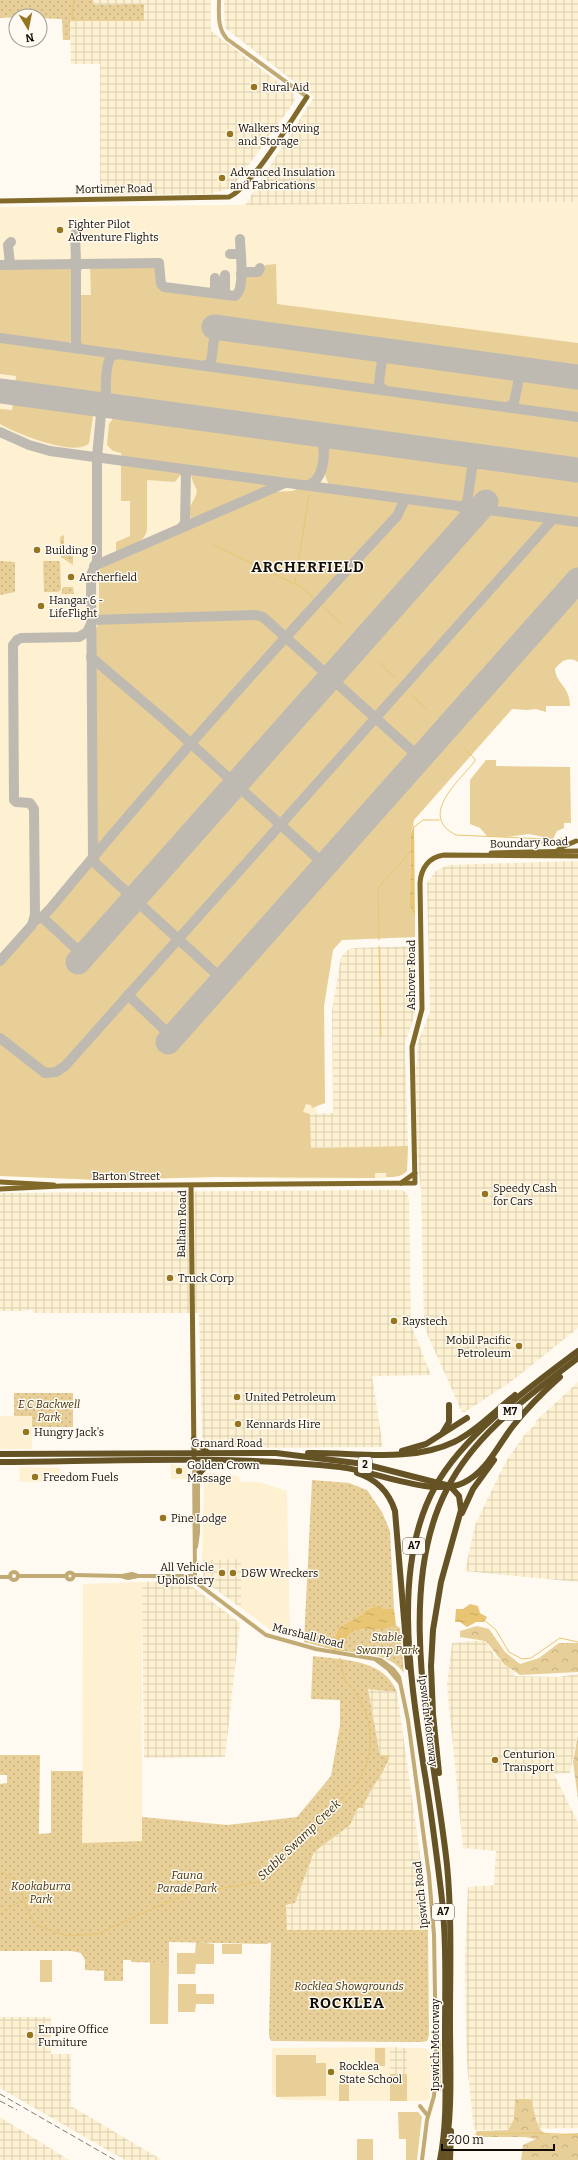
<svg xmlns="http://www.w3.org/2000/svg" width="578" height="2160" viewBox="0 0 578 2160" font-family="Bitter,serif">
	<style>
		.built { fill: #fef1d2 }
		.industrial { fill: url(#industrial-grid) }
		.green { fill: #e7cf97 }
		.forest { fill: url(#forest-crowns) }
		.park { fill: url(#park-dots) }
		.water { fill: url(#water-ripples) }
		.lines { fill: none; stroke-linecap: round; stroke-linejoin: round }
		.stream { stroke: #e8c572; stroke-width: 1 }
		.taxiway { stroke: #bebab2; stroke-width: 10 }
		.runway { stroke: #bebab2; stroke-width: 25 }
		.minor { stroke: #c1aa74; stroke-width: 4 }
		.major { stroke: #81692a; stroke-width: 5 }
		.highway { stroke: #655325; stroke-width: 6 }
		.rail { stroke: #7e7a72; stroke-width: 1; stroke-dasharray: 6 3; stroke-linecap: butt }
		.poi-dot { fill: #95751d; stroke: #fefaf1; stroke-width: 1.5 }
		.labels { text-anchor: middle; dominant-baseline: central; stroke-width: 3; stroke-linejoin: round; paint-order: stroke }
		.shield { fill: #fefaf1; stroke: #58544c; stroke-width: 1 }
		.shield-label { font-size: 10px; font-weight: bold; fill: #110d06 }
		.poi-label { font-size: 11px; fill: #110d06; stroke: #fefaf1; text-anchor: start }
		.street-label { font-size: 11px; fill: #110d06; stroke: #fefaf1 }
		.park-label { font-size: 11px; font-style: italic; fill: #41330e; stroke: #fefaf1 }
		.water-label { font-size: 12px; font-style: italic; fill: #3d2f0a; stroke: #fefaf1 }
		.district-label { font-size: 15px; font-weight: bold; letter-spacing: 1px; fill: #110d06; stroke: #fefaf1 }
	</style>
	<defs>
		<pattern id="industrial-grid" width="8" height="8" patternUnits="userSpaceOnUse"><rect width="8" height="8" fill="#fef1d2"/><path d="M0 4h8M4 0v8" fill="none" stroke="#d9cdb3"/></pattern>
		<pattern id="forest-crowns" width="20" height="18" patternUnits="userSpaceOnUse"><rect width="20" height="18" fill="#e7cf97"/><path d="M2 6a3 3 0 1 1 6 0M12 15a3 3 0 1 1 6 0" fill="none" stroke="#c5b181"/></pattern>
		<pattern id="park-dots" width="8" height="8" patternUnits="userSpaceOnUse"><rect width="8" height="8" fill="#e7cf97"/><path d="M2 2h.1M6 6h.1" fill="none" stroke="#c5b181" stroke-width="1.8" stroke-linecap="round"/></pattern>
		<pattern id="water-ripples" width="26" height="14" patternUnits="userSpaceOnUse"><rect width="26" height="14" fill="#e8c572"/><path d="M2 4q2-2 4 0t4 0M15 11q2-2 4 0t4 0" fill="none" stroke="#c6a861"/></pattern>
	</defs>
	<rect width="100%" height="100%" fill="#fefaf1"/>
	<g class="built">
		<path d="M578,202V635L414,820L415,937L342,940L333,950L324,1006L325,1103L316,1105L317,1114H310L311,1148L408,1146L407,1171L403,1175L386,1178L298,1179L216,1177L100,1180L0,1176V207Z"/>
		<rect x="0" y="1416" width="32" height="33"/>
		<path d="M171,1464L187,1467L188,1479H171Z"/>
		<path d="M19,1467L60,1468L61,1482H20Z"/>
		<path d="M207,1473L239,1476L240,1482H260L287,1491L290,1637L272,1631L241,1608L240,1559L202,1560L204,1476Z"/>
		<path d="M142,1582V1841L82,1843L83,1584Z"/>
		<path d="M390,2047V2101L283,2100L272,2094V2049L273,2048Z"/>
		<path d="M407,2048H425L432,2054L430,2099L425,2101H407Z"/>
	</g>
	<g class="industrial">
		<path d="M93,0H211V31L294,94L295,99L292,105L232,188L210,194L100,195V64H71L70,21L93,5Z"/>
		<path d="M224,0H578V202L245,205L314,97L225,28Z"/>
		<path d="M578,861V1328L512,1381L465,1412H462L428,1336L424,1323L421,1190L417,1154L415,1068L417,1065V1045L430,1012L427,883L436,871L448,865Z"/>
		<path d="M415,946L416,1011L405,1043L408,1146L311,1148L310,1114L333,1113L332,1010L341,957L349,949L355,948Z"/>
		<path d="M401,1190L406,1192L409,1199L411,1325L431,1375L372,1376L383,1447L213,1448L206,1444L202,1436L199,1313H34L32,1309L22,1311H0V1193Z"/>
		<path d="M578,1382V1582L465,1571L475,1525L505,1463L525,1434L536,1424L535,1422Z"/>
		<path d="M241,1559V1608L203,1580L202,1560Z"/>
		<path d="M174,1581L193,1587L240,1623L225,1757L144,1758L142,1582Z"/>
		<path d="M485,1640L495,1656L513,1671L514,1676L558,1677L578,1674V1732L570,1773L554,1774L578,1823V2128L474,2130L467,2064L466,2033L465,1957L468,1887L494,1885L496,1851L463,1848L447,1685L452,1643Z"/>
		<path d="M368,1688L397,1692L426,1897L428,1930H287L286,1905L295,1903L314,1852L350,1825L358,1807L363,1808L366,1796L388,1764L380,1756Z"/>
		<path d="M0,2017H51V2054H71V2106L162,2160H125L0,2088Z"/>
		<path d="M390,2047L407,2048V2074H390Z"/>
		<path d="M0,2117L69,2160H0Z"/>
	</g>
	<g class="green">
		<path d="M276,264L277,304L578,343V371L271,329L266,325L215,318L209,357L205,362L82,347L79,345L78,295H91L90,266H157L159,285L163,289L240,299L245,275L260,274L262,268H265V265Z"/>
		<path d="M70,266L73,270V336L70,343L0,335V268Z"/>
		<path d="M223,337L264,343L269,340L376,354L379,360L376,383L372,386L218,365L214,360L217,342Z"/>
		<path d="M0,341L105,355L106,361L101,393L99,396L15,384L16,376L0,374Z"/>
		<path d="M389,356L511,373L515,378L512,401L507,404L384,387L381,383L384,360Z"/>
		<path d="M116,357L578,419V461L110,397C107,391 111,362 116,357Z"/>
		<path d="M524,375L578,382V414L519,405L517,401L520,378Z"/>
		<path d="M13,402L87,412L93,417L89,443C76,458 15,433 0,424V409L12,410Z"/>
		<path d="M115,416L319,444C323,453 319,473 313,480L306,482L125,457L121,455V453L113,451L107,445L109,424Z"/>
		<path d="M331,445L466,464L469,471L464,500L460,503L330,485C322,478 323,451 331,445Z"/>
		<path d="M123,464L181,472V474L175,482L147,480V530C144,544 128,547 116,552V542L130,536V501H121V465Z"/>
		<path d="M478,466L578,479V519L494,507L480,496L472,505H470L474,471Z"/>
		<path d="M191,473L270,484L267,487L191,520L189,508C204,484 193,493 191,473Z"/>
		<path d="M300,488L460,510L462,512V516L446,534L459,545L487,514L578,526V662C569,656 561,661 555,669C556,684 570,686 570,706H546V712L536,709L527,710L512,709L414,820L411,834L410,906L415,919V937L342,940L333,950L324,1006L325,1103L312,1108L311,1105L306,1104L303,1112L310,1114L311,1148L408,1146L407,1171C401,1177 395,1177 386,1177V1173H375V1178L216,1177L100,1180L0,1176V966L95,859L94,633L99,623V571L102,566L273,492L292,491Z"/>
		<path d="M486,760H496V766L570,767L571,823H564V828L557,831L552,841L556,844H541V841H548V838L529,834L506,837L487,836L480,828L470,824V780Z"/>
		<path d="M196,1942L214,1944V1964H196L195,1974H177V1953H195Z"/>
		<rect x="222" y="1944" width="20" height="10"/>
		<rect x="40" y="1960" width="12" height="22"/>
		<path d="M150,1962L169,1963L168,2024H150Z"/>
		<path d="M178,1984H196V1994H214V2004H196L195,2012H178Z"/>
		<rect x="375" y="2048" width="10" height="18"/>
		<path d="M276,2055H316V2063H326V2096L276,2097Z"/>
		<rect x="390" y="2074" width="17" height="27"/>
		<rect x="339" y="2082" width="10" height="19"/>
		<path d="M398,2112H418L422,2117L417,2160H406V2139H399Z"/>
		<rect x="357" y="2139" width="16" height="21"/>
	</g>
	<g class="forest">
		<path d="M477,1626L489,1629L505,1652L520,1664L539,1658L559,1643H578V1672L520,1675L504,1664L486,1641L460,1637V1631Z"/>
		<path d="M578,1735V1799L573,1762Z"/>
		<path d="M437,2040H441V2092H436Z"/>
		<path d="M518,2099H530L532,2102C540,2140 540,2135 578,2133V2160H521L523,2145L536,2139L525,2137H477L476,2131L508,2130L514,2119L515,2100Z"/>
	</g>
	<g class="park">
		<path d="M0,0H93L94,5L144,4V21H70V40H63L62,19L40,18V16L0,18Z"/>
		<path d="M64,535V552H73V565L61,557L60,537Z"/>
		<path d="M0,561L15,562V592L0,595Z"/>
		<path d="M43,561H59L60,563L61,590L58,592H44Z"/>
		<path d="M63,587H73L74,594H61Z"/>
		<path d="M14,1393H73V1427H32V1416H14Z"/>
		<path d="M312,1480L349,1483L367,1490L382,1512L390,1531L394,1609H384L378,1605L364,1611L362,1614L338,1628L333,1644L334,1650L304,1642Z"/>
		<path d="M396,1625L400,1628L404,1673C389,1653 366,1654 343,1651C347,1624 364,1630 384,1629C387,1629 392,1626 396,1625Z"/>
		<path d="M313,1656C344,1660 384,1659 397,1692L368,1689L380,1755H390C385,1774 369,1788 363,1808H358L350,1825L314,1852L295,1903L286,1905L287,1930H428L429,2035L427,2041L422,2042L271,2041L269,2036L271,1942L267,1944L169,1942V1963L131,1962V1960H123V1981H104V1971L85,1970V1960L81,1953L71,1951H0V1784L7,1783V1775H0V1755H40L39,1834L51,1833V1771H83L82,1843L142,1841V1817L227,1825L297,1817L331,1776L340,1725V1700L311,1699Z"/>
	</g>
	<g class="water">
		<path d="M414,825L415,919L410,906L411,834Z"/>
		<path d="M470,1604L478,1606L480,1613L487,1617L484,1622H476L467,1627L460,1622H455L456,1609H463Z"/>
		<path d="M378,1605L384,1609H394L396,1625C392,1626 387,1629 384,1629C364,1630 347,1624 343,1651L334,1650L333,1644L338,1628L362,1614L364,1611Z"/>
	</g>
	<g class="lines">
		<g class="stream">
			<path d="M73,21L72,11L75,0"/>
			<path d="M214,545L301,587L343,625"/>
			<path d="M295,583L309,495"/>
			<path d="M378,662L395,678"/>
			<path d="M411,694L427,710"/>
			<path d="M464,748L475,759V761C458,782 418,816 456,835L548,839"/>
			<path d="M413,828L423,820H439"/>
			<path d="M553,840L562,838"/>
			<path d="M379,940L378,888L411,851"/>
			<path d="M379,946L381,1037"/>
			<path d="M484,1620L496,1630L509,1652L522,1659L531,1658L560,1638L578,1642"/>
			<path d="M0,1871L16,1880L20,1885L26,1907L33,1920L38,1925L57,1933L68,1936L97,1934L183,1895L259,1882L351,1790C372,1767 376,1733 362,1704C358,1695 352,1690 346,1682C342,1676 342,1665 340,1658"/>
			<path d="M0,1914L23,1899"/>
			<path d="M475,2134L539,2133L578,2135"/>
		</g>
		<g class="taxiway">
			<path d="M230,254H239L241,256"/>
			<path d="M76,262L80,264L76,268V344L80,349"/>
			<path d="M0,265L159,263L161,284L164,287L235,296C246,289 240,250 240,239"/>
			<path d="M10,265L8,245L11,242"/>
			<path d="M74,265L72,264L76,260L75,234"/>
			<path d="M241,274L243,272H258L260,268"/>
			<path d="M211,293L215,290V278"/>
			<path d="M221,294L225,291V275"/>
			<path d="M0,338L578,417"/>
			<path d="M358,347C392,352 380,357 379,385L384,390"/>
			<path d="M118,354C115,355 112,355 110,358C106,366 103,398 110,404C119,411 139,410 150,412"/>
			<path d="M382,358L389,352L408,353"/>
			<path d="M494,365L513,369L518,377"/>
			<path d="M205,366L211,362C216,335 208,328 241,331"/>
			<path d="M0,391L19,394"/>
			<path d="M57,399L92,404L98,408L101,414L97,457V561L91,575L93,859L96,864L223,980"/>
			<path d="M508,407L514,403L520,373L526,370L544,372"/>
			<path d="M279,429C290,431 309,430 318,437C329,444 324,484 307,485"/>
			<path d="M0,432L29,445L50,451L578,522"/>
			<path d="M324,449C330,430 358,440 372,442"/>
			<path d="M427,449C441,451 472,449 472,469"/>
			<path d="M182,469L186,474L185,523L182,527"/>
			<path d="M461,507L467,503L472,468L477,460L486,458L520,462"/>
			<path d="M94,566L285,483"/>
			<path d="M91,620L256,615L263,617L420,758"/>
			<path d="M91,657L167,722L325,865"/>
			<path d="M42,917L84,956"/>
			<path d="M34,921L42,917L50,909C161,774 278,644 397,516L405,499"/>
			<path d="M0,961L32,925L35,915L34,809L30,803L16,802L14,800L13,645L17,640L21,638L79,637L87,632L91,624"/>
			<path d="M128,995L172,1037"/>
			<path d="M0,1038L45,1073L56,1072L65,1066L553,519"/>
		</g>
		<g class="runway">
			<path d="M214,327L578,377"/>
			<path d="M0,391L578,470"/>
			<path d="M78,962L486,502"/>
			<path d="M168,1042L578,580"/>
		</g>
		<g class="minor">
			<path d="M219,0C219,14 217,28 227,39L307,97"/>
			<path d="M194,1461L195,1576L198,1584L266,1635L316,1649L381,1660L393,1669L399,1677L408,1720L429,1875L434,1935L436,2053L434,2096L427,2120L422,2160"/>
			<path d="M194,1461L197,1466L198,1475V1533L196,1547"/>
			<circle cx="14" cy="1576" r="4"/>
			<circle cx="70" cy="1576" r="3.5"/>
			<path d="M74,1575L121,1576L128,1578L138,1576H195"/>
			<path d="M18,1576H66"/>
			<path d="M122,1576L132,1574L138,1576"/>
			<path d="M0,1577H10"/>
			<path d="M376,1660L388,1669L400,1683"/>
			<path d="M420,2106L428,2116"/>
		</g>
		<g class="major">
			<path d="M0,201L229,197C252,187 291,120 307,97"/>
			<path d="M556,852L562,847L576,841"/>
			<path d="M491,853L578,851"/>
			<path d="M0,1182L54,1185"/>
			<path d="M401,1183L415,1173"/>
			<path d="M191,1186L194,1456"/>
			<path d="M0,1189L61,1186L415,1183L412,1047L422,1009L420,883C421,868 429,857 444,855L578,856"/>
		</g>
		<g class="highway">
			<path d="M443,1432L449,1422V1405"/>
			<path d="M194,1439L208,1453"/>
			<path d="M402,1451L426,1444L467,1418"/>
			<path d="M308,1453C354,1452 411,1463 454,1442C476,1431 495,1411 515,1395"/>
			<path d="M0,1454L276,1453L364,1464L450,1486L459,1496L461,1510L441,1582L433,1630L431,1666L433,1714L439,1773"/>
			<path d="M0,1462C113,1461 228,1455 340,1467C375,1471 432,1497 463,1483C487,1472 498,1445 513,1426C527,1408 543,1392 560,1377"/>
			<path d="M357,1473C376,1479 389,1492 395,1511L408,1667"/>
			<path d="M198,1475L204,1468L215,1461"/>
			<path d="M462,1513L473,1489L494,1460"/>
			<path d="M440,2160C448,2120 445,2078 445,2037C445,1988 447,1939 441,1891C436,1850 431,1809 424,1769C411,1682 391,1566 435,1487C464,1434 530,1387 578,1351"/>
			<path d="M444,2160C453,2114 450,2068 450,2021C450,1969 452,1917 447,1865C435,1752 392,1594 447,1489C476,1432 529,1396 578,1358"/>
			<path d="M450,2160L451,2131"/>
		</g>
		<g class="rail">
			<path d="M0,2094L115,2160"/>
			<path d="M0,2101L17,2110"/>
		</g>
	</g>
	<g class="poi-dot">
		<circle cx="254" cy="87" r="4"/>
		<circle cx="230" cy="134" r="4"/>
		<circle cx="222" cy="178" r="4"/>
		<circle cx="60" cy="230" r="4"/>
		<circle cx="37" cy="550" r="4"/>
		<circle cx="71" cy="577" r="4"/>
		<circle cx="41" cy="606" r="4"/>
		<circle cx="485" cy="1194" r="4"/>
		<circle cx="170" cy="1278" r="4"/>
		<circle cx="394" cy="1321" r="4"/>
		<circle cx="519" cy="1346" r="4"/>
		<circle cx="237" cy="1397" r="4"/>
		<circle cx="238" cy="1424" r="4"/>
		<circle cx="26" cy="1432" r="4"/>
		<circle cx="179" cy="1471" r="4"/>
		<circle cx="35" cy="1477" r="4"/>
		<circle cx="163" cy="1518" r="4"/>
		<circle cx="222" cy="1573" r="4"/>
		<circle cx="233" cy="1573" r="4"/>
		<circle cx="495" cy="1760" r="4"/>
		<circle cx="30" cy="2035" r="4"/>
		<circle cx="331" cy="2072" r="4"/>
	</g>
	<g class="labels">
		<g class="shield">
			<rect x="498" y="1404" width="24" height="16" rx="3"/>
			<rect x="358" y="1457" width="14" height="16" rx="3"/>
			<rect x="403" y="1538" width="22" height="16" rx="3"/>
			<rect x="432" y="1904" width="22" height="16" rx="3"/>
		</g>
		<g class="shield-label">
			<text x="510" y="1412">M7</text>
			<text x="365" y="1465">2</text>
			<text x="414" y="1546">A7</text>
			<text x="443" y="1912">A7</text>
		</g>
		<g class="poi-label">
			<text x="262" y="87">Rural Aid</text>
			<text x="238" y="128">Walkers Moving<tspan x="238" dy="13">and Storage</tspan></text>
			<text x="230" y="172">Advanced Insulation<tspan x="230" dy="13">and Fabrications</tspan></text>
			<text x="68" y="224">Fighter Pilot<tspan x="68" dy="13">Adventure Flights</tspan></text>
			<text x="45" y="550">Building 9</text>
			<text x="79" y="577">Archerfield</text>
			<text x="49" y="600">Hangar 6 -<tspan x="49" dy="13">LifeFlight</tspan></text>
			<text x="493" y="1188">Speedy Cash<tspan x="493" dy="13">for Cars</tspan></text>
			<text x="178" y="1278">Truck Corp</text>
			<text x="402" y="1321">Raystech</text>
			<text x="511" y="1340" text-anchor="end">Mobil Pacific<tspan x="511" dy="13">Petroleum</tspan></text>
			<text x="245" y="1397">United Petroleum</text>
			<text x="246" y="1424">Kennards Hire</text>
			<text x="34" y="1432">Hungry Jack's</text>
			<text x="187" y="1465">Golden Crown<tspan x="187" dy="13">Massage</tspan></text>
			<text x="43" y="1477">Freedom Fuels</text>
			<text x="171" y="1518">Pine Lodge</text>
			<text x="214" y="1567" text-anchor="end">All Vehicle<tspan x="214" dy="13">Upholstery</tspan></text>
			<text x="241" y="1573">D&amp;W Wreckers</text>
			<text x="503" y="1754">Centurion<tspan x="503" dy="13">Transport</tspan></text>
			<text x="38" y="2029">Empire Office<tspan x="38" dy="13">Furniture</tspan></text>
			<text x="339" y="2066">Rocklea<tspan x="339" dy="13">State School</tspan></text>
		</g>
		<g class="street-label">
			<text transform="translate(114 189) rotate(-1)">Mortimer Road</text>
			<text transform="translate(529 843) rotate(-2)">Boundary Road</text>
			<text transform="translate(411 975) rotate(-90)">Ashover Road</text>
			<text x="126" y="1176">Barton Street</text>
			<text transform="translate(182 1224) rotate(-89)">Balham Road</text>
			<text x="227" y="1443">Granard Road</text>
			<text transform="translate(308 1636) rotate(14)">Marshall Road</text>
			<text transform="translate(428 1721) rotate(83)">Ipswich Motorway</text>
			<text transform="translate(421 1895) rotate(-96)">Ipswich Road</text>
			<text transform="translate(435 2045) rotate(-90)">Ipswich Motorway</text>
		</g>
		<g class="park-label">
			<text x="49" y="1404">E C Backwell<tspan x="49" dy="13">Park</tspan></text>
			<text x="387" y="1637">Stable<tspan x="387" dy="13">Swamp Park</tspan></text>
			<text x="187" y="1875">Fauna<tspan x="187" dy="13">Parade Park</tspan></text>
			<text x="41" y="1886">Kookaburra<tspan x="41" dy="13">Park</tspan></text>
			<text x="349" y="1986">Rocklea Showgrounds</text>
		</g>
		<g class="water-label">
			<text transform="translate(299 1840) rotate(-44)">Stable Swamp Creek</text>
		</g>
		<g class="district-label">
			<text x="308" y="567">ARCHERFIELD</text>
			<text x="347" y="2003">ROCKLEA</text>
		</g>
	</g>
	<g transform="translate(28 28) rotate(170)"><circle r="19" fill="#fefaf1" stroke="#9f9b93"/>
	<path d="M0-3L7 15L0 10L-7 15Z" fill="#95751d"/>
	<text y="-6" font-size="11" font-weight="bold" text-anchor="middle" fill="#110d06">N</text>
	</g>
	<path d="M442 2144v6h112v-6" fill="none" stroke="#110d06" stroke-width="2"/>
	<text x="448" y="2144" font-size="12" fill="#110d06" stroke="#fefaf1" stroke-width="3" paint-order="stroke">200 m</text>
</svg>
